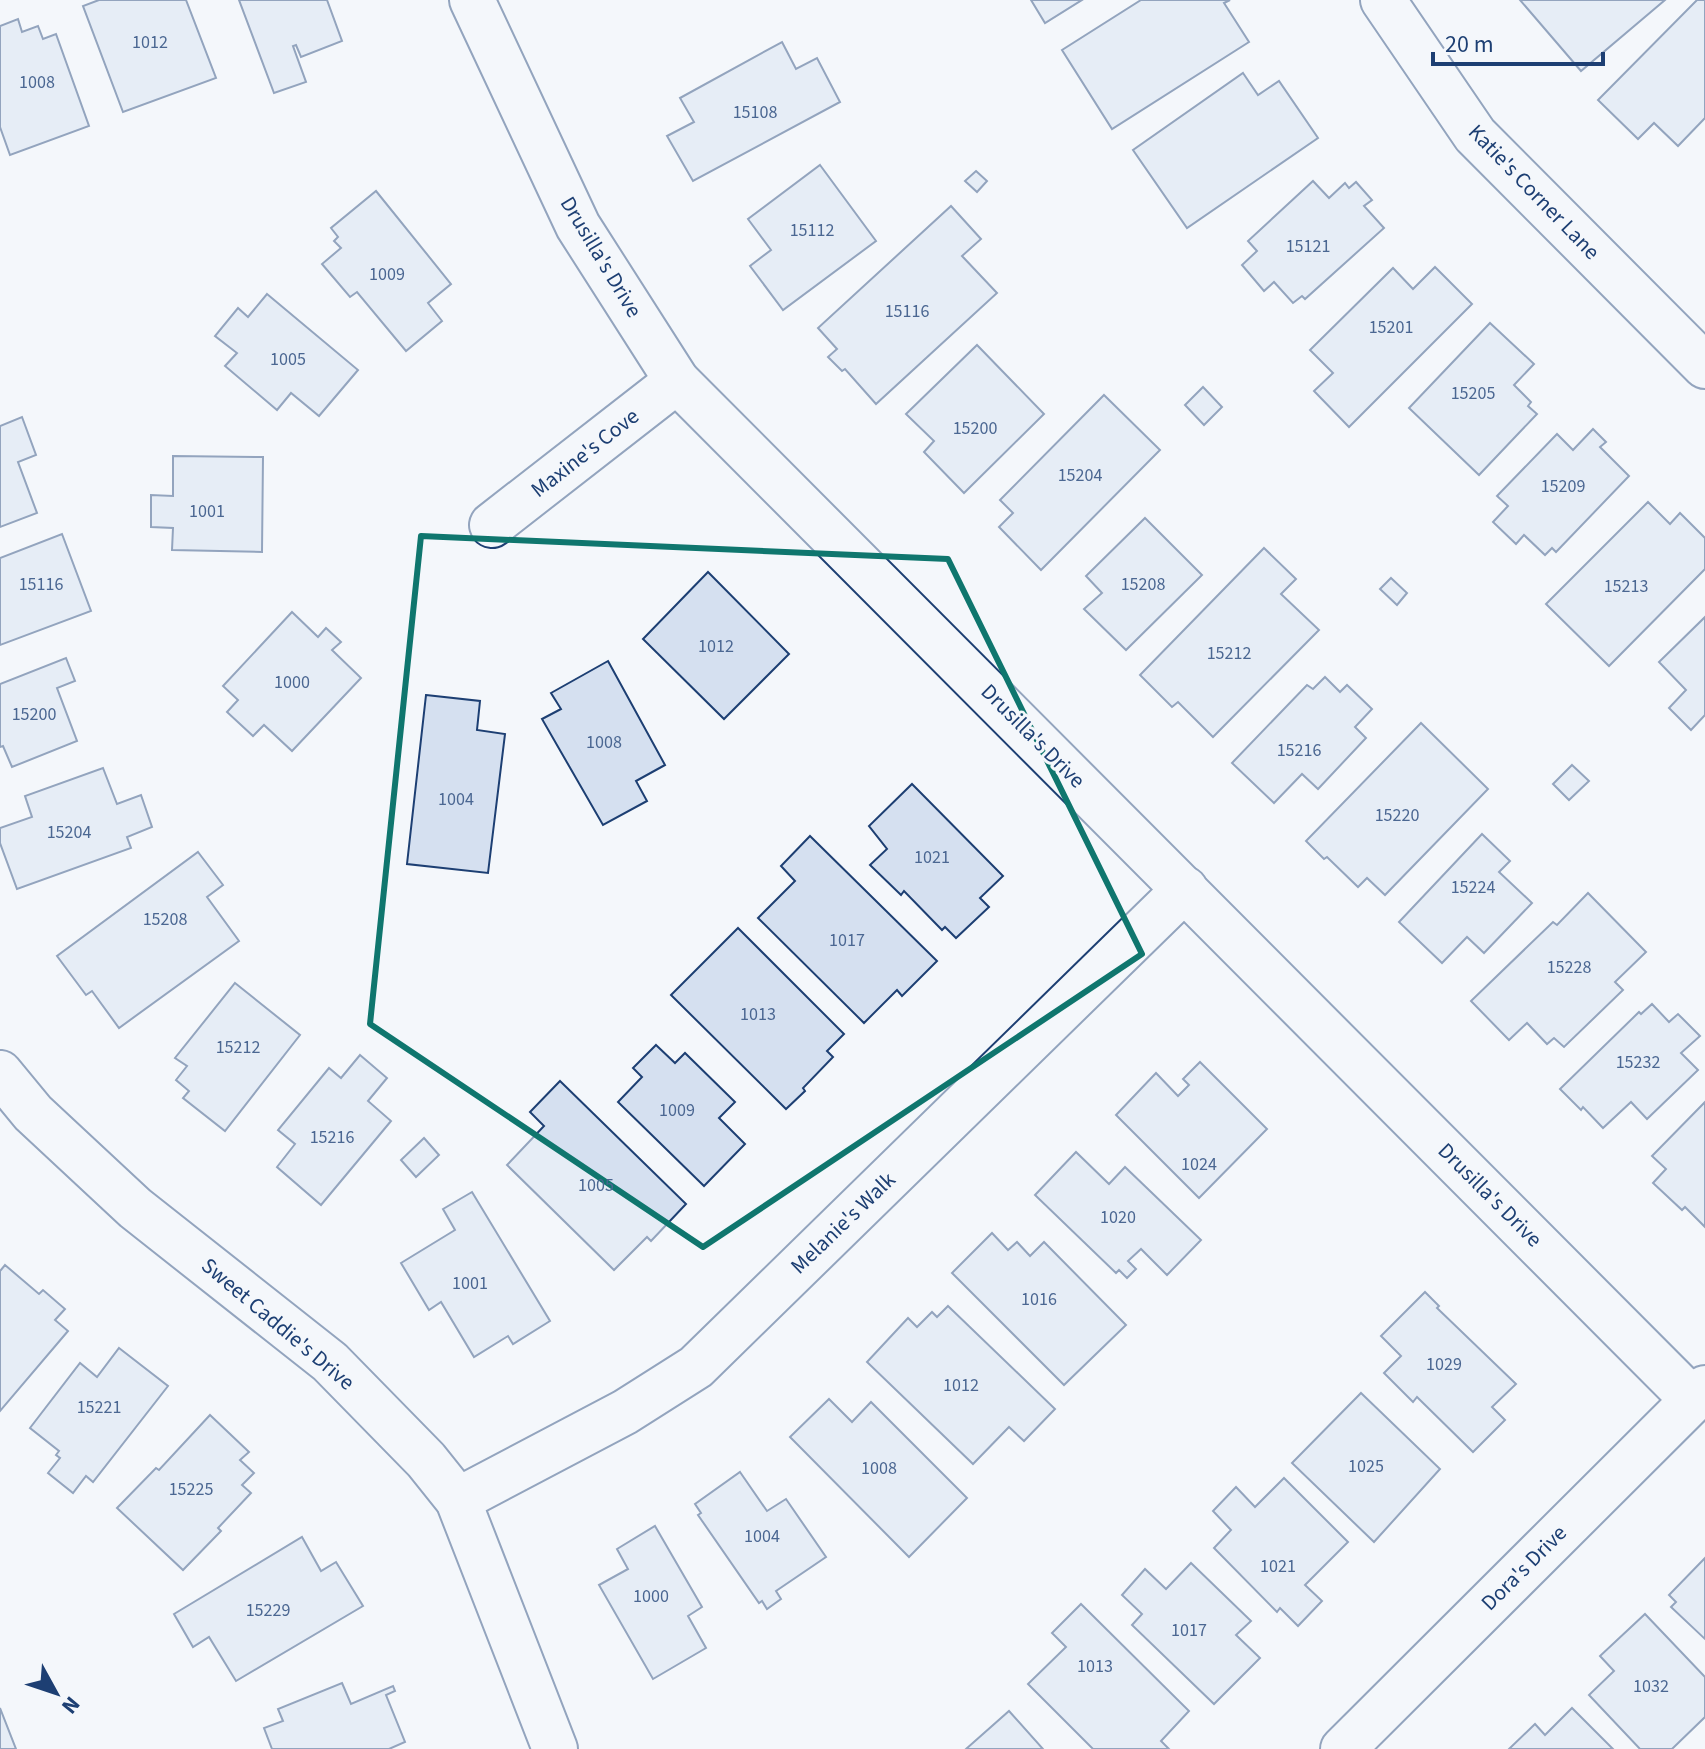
<svg xmlns="http://www.w3.org/2000/svg" width="1705" height="1749" viewBox="0 0 1705 1749" font-family="'Source Sans 3',sans-serif">
	<style>
		.building { fill: #d5e0f0; stroke: #1d3f73; stroke-width: 2 }
		.lines { fill: none; stroke-linecap: round; stroke-linejoin: round }
		.street-casing { stroke: #1d3f73; stroke-width: 48 }
		.street { stroke: #f4f7fb; stroke-width: 44 }
		.marked { fill: none; stroke: #0f766e; stroke-width: 6; stroke-linejoin: round }
		.labels { text-anchor: middle; dominant-baseline: central; stroke-width: 6; stroke-linejoin: round; paint-order: stroke }
		.number-label { font-size: 18px; fill: #4b6792 }
		.street-label { font-size: 22px; fill: #1d3f73; stroke: #f4f7fb }
	</style>
	<rect width="100%" height="100%" fill="#f4f7fb"/>
	<g class="building">
		<path d="M99,0H186L216,78L123,112L83,6Z"/>
		<path d="M239,0H327L342,41L301,57L296,45L293,46L306,82L274,93Z"/>
		<path d="M1031,0H1082L1045,23Z"/>
		<path d="M1141,0H1230L1224,3L1249,42L1112,129L1062,50Z"/>
		<path d="M1520,0H1665L1581,71Z"/>
		<path d="M1697,0H1705V118L1678,146L1654,123L1638,139L1598,100Z"/>
		<path d="M18,19L22,32L38,26L43,39L56,34L89,126L10,155L0,127V26Z"/>
		<path d="M782,42L796,69L817,58L840,102L693,181L667,136L694,122L680,98Z"/>
		<path d="M1243,73L1258,95L1279,81L1318,138L1187,228L1133,150Z"/>
		<path d="M820,165L876,241L783,310L750,266L771,250L748,219Z"/>
		<path d="M976,171L987,181L977,192L965,181Z"/>
		<path d="M1313,181L1329,198L1345,183L1349,188L1356,182L1372,200L1364,206L1384,228L1305,299L1302,296L1293,303L1274,282L1264,291L1242,265L1257,251L1248,241Z"/>
		<path d="M376,191L451,284L428,303L442,321L406,351L357,292L350,297L322,264L341,248L334,241L338,237L331,228Z"/>
		<path d="M951,206L981,239L962,256L997,293L876,404L845,369L842,371L828,357L837,349L818,328Z"/>
		<path d="M1435,267L1472,304L1349,427L1314,391L1333,373L1310,350L1393,268L1413,289Z"/>
		<path d="M267,294L358,370L319,416L291,393L277,410L225,366L237,353L215,336L238,308L248,317Z"/>
		<path d="M1490,323L1534,364L1514,385L1531,402L1528,406L1537,414L1479,475L1409,408Z"/>
		<path d="M977,345L1044,414L964,493L924,452L934,441L906,414Z"/>
		<path d="M1203,387L1222,407L1204,425L1185,405Z"/>
		<path d="M1104,395L1160,450L1041,570L999,527L1013,513L1000,500Z"/>
		<path d="M22,417L36,455L18,462L37,513L0,527V426Z"/>
		<path d="M1593,429L1606,442L1600,447L1629,476L1556,552L1552,548L1545,555L1524,535L1516,544L1493,522L1508,506L1497,496L1557,434L1573,450Z"/>
		<path d="M173,456L263,457L262,552L172,550L173,528L151,527V495L173,496Z"/>
		<path d="M1648,502L1670,524L1680,513L1705,538V569L1609,666L1546,604Z"/>
		<path d="M1145,518L1202,575L1126,650L1084,609L1102,593L1086,576Z"/>
		<path d="M62,534L91,611L0,645V558Z"/>
		<path d="M1264,548L1296,579L1281,594L1319,630L1213,737L1178,702L1172,707L1140,675Z"/>
		<path d="M708,572L789,654L724,719L643,639Z"/>
		<path d="M1391,578L1407,593L1397,605L1380,589Z"/>
		<path d="M292,612L318,637L326,628L341,642L332,650L361,678L292,751L264,725L253,736L227,712L238,700L223,686Z"/>
		<path d="M1705,617V715L1691,730L1669,708L1686,690L1659,662Z"/>
		<path d="M66,658L75,681L57,688L77,741L12,767L3,746L0,747V684Z"/>
		<path d="M608,661L665,765L636,781L647,801L603,825L542,719L561,709L551,693Z"/>
		<path d="M1325,677L1340,692L1347,685L1372,709L1355,727L1366,738L1318,789L1302,774L1274,803L1232,763L1307,685L1313,689Z"/>
		<path d="M426,695L480,701L477,730L505,734L488,873L407,864Z"/>
		<path d="M1421,723L1488,789L1385,895L1367,878L1358,887L1327,857L1324,859L1306,841Z"/>
		<path d="M1572,765L1589,781L1569,800L1553,784Z"/>
		<path d="M103,768L117,804L141,795L152,827L127,837L131,848L17,889L0,843V828L32,817L25,796Z"/>
		<path d="M912,784L1003,876L980,898L989,907L956,938L945,927L942,930L904,891L901,895L870,865L887,849L869,826Z"/>
		<path d="M1482,834L1510,861L1499,872L1532,903L1484,953L1467,937L1442,963L1399,922Z"/>
		<path d="M810,836L937,961L902,996L897,990L864,1023L758,918L795,881L781,866Z"/>
		<path d="M198,852L223,885L207,897L239,941L119,1028L92,991L86,995L57,956Z"/>
		<path d="M1588,893L1646,952L1615,982L1623,990L1564,1047L1554,1038L1547,1044L1527,1023L1509,1040L1471,1001L1553,922L1557,925Z"/>
		<path d="M738,928L844,1034L827,1051L833,1057L803,1088L805,1091L786,1109L671,995Z"/>
		<path d="M235,983L300,1035L225,1131L183,1098L189,1091L176,1080L187,1066L175,1058Z"/>
		<path d="M1652,1004L1669,1022L1678,1014L1700,1036L1681,1053L1698,1070L1647,1119L1631,1102L1603,1128L1583,1107L1581,1110L1560,1089L1639,1012L1641,1014Z"/>
		<path d="M656,1045L675,1063L685,1053L735,1102L719,1118L745,1144L704,1186L618,1102L642,1077L633,1068Z"/>
		<path d="M360,1055L387,1078L368,1101L391,1121L321,1205L277,1167L295,1144L278,1130L329,1068L341,1078Z"/>
		<path d="M1200,1062L1267,1129L1199,1198L1116,1115L1156,1073L1178,1096L1189,1085L1183,1079Z"/>
		<path d="M560,1081L686,1204L651,1241L647,1237L614,1270L507,1165L544,1126L530,1112Z"/>
		<path d="M1705,1102V1227L1685,1207L1682,1210L1653,1183L1666,1169L1652,1156Z"/>
		<path d="M424,1138L439,1155L416,1177L401,1160Z"/>
		<path d="M1076,1152L1109,1184L1125,1167L1201,1240L1167,1275L1141,1249L1128,1261L1136,1269L1127,1278L1119,1270L1116,1273L1035,1195Z"/>
		<path d="M472,1192L550,1321L513,1344L508,1336L474,1357L441,1302L429,1310L401,1263L455,1230L443,1209Z"/>
		<path d="M992,1233L1008,1250L1017,1242L1030,1256L1044,1242L1126,1325L1064,1385L952,1273Z"/>
		<path d="M5,1265L39,1294L43,1290L65,1309L55,1320L68,1331L0,1411V1271Z"/>
		<path d="M1425,1292L1439,1306L1437,1308L1516,1384L1492,1407L1505,1420L1473,1452L1417,1397L1413,1402L1384,1373L1401,1356L1381,1336Z"/>
		<path d="M948,1306L1055,1409L1024,1441L1009,1427L973,1464L867,1362L908,1318L917,1327L932,1312L937,1317Z"/>
		<path d="M119,1348L168,1386L93,1482L86,1476L73,1493L48,1473L60,1458L56,1455L59,1451L30,1428L80,1363L97,1377Z"/>
		<path d="M1361,1393L1440,1469L1374,1542L1292,1463Z"/>
		<path d="M829,1399L852,1422L871,1402L967,1498L909,1557L790,1437Z"/>
		<path d="M210,1415L249,1452L240,1460L254,1473L242,1485L251,1493L218,1528L221,1531L183,1570L117,1508L156,1468L159,1470Z"/>
		<path d="M740,1472L767,1511L786,1499L826,1557L776,1591L781,1599L767,1609L762,1601L759,1603L698,1515L701,1513L695,1504Z"/>
		<path d="M1284,1478L1348,1542L1305,1585L1322,1601L1298,1626L1280,1608L1277,1612L1214,1548L1231,1530L1213,1511L1236,1487L1255,1507Z"/>
		<path d="M655,1526L702,1607L688,1616L706,1648L653,1679L599,1585L628,1569L617,1549Z"/>
		<path d="M302,1537L321,1571L336,1562L363,1606L236,1681L209,1637L193,1647L174,1614Z"/>
		<path d="M1705,1558V1639L1671,1607L1676,1602L1669,1595Z"/>
		<path d="M1191,1563L1251,1621L1236,1635L1260,1658L1214,1704L1132,1625L1142,1614L1122,1595L1145,1569L1166,1589Z"/>
		<path d="M1081,1604L1189,1711L1161,1741L1169,1749H1093L1028,1684L1066,1647L1052,1633Z"/>
		<path d="M1645,1614L1705,1677V1717L1672,1749H1640L1589,1695L1614,1671L1600,1656Z"/>
		<path d="M342,1683L351,1704L393,1686L395,1691L386,1695L405,1742L389,1749H272L264,1728L283,1721L278,1709Z"/>
		<path d="M0,1708L16,1749H0Z"/>
		<path d="M1572,1708L1613,1749H1509L1535,1724L1545,1735Z"/>
		<path d="M1009,1711L1043,1749H966Z"/>
	</g>
	<g class="lines">
		<defs>
			<g id="street">
				<path d="M472,0L578,226L677,381L1693,1400"/>
				<path d="M1383,0L1475,135L1705,366"/>
				<path d="M492,525L677,381"/>
				<path d="M0,1073L33,1113L135,1208L330,1362L426,1460L458,1500L555,1749"/>
				<path d="M458,1500L625,1412L696,1367L1185,889"/>
				<path d="M1343,1749L1705,1388"/>
			</g>
		</defs>
		<use href="#street" class="street-casing"/>
		<use href="#street" class="street"/>
	</g>
	<path d="M0 0H1705V1749H0ZM421,536L948,559L1142,954L703,1247L370,1024Z" fill="#f4f7fb" fill-opacity=".55" fill-rule="evenodd"/>
	<path class="marked" d="M421,536L948,559L1142,954L703,1247L370,1024Z"/>
	<g class="labels">
		<g class="number-label">
			<text x="150" y="42">1012</text>
			<text x="37" y="82">1008</text>
			<text x="755" y="112">15108</text>
			<text x="812" y="230">15112</text>
			<text x="1308" y="246">15121</text>
			<text x="387" y="274">1009</text>
			<text x="907" y="311">15116</text>
			<text x="1391" y="327">15201</text>
			<text x="288" y="359">1005</text>
			<text x="1473" y="393">15205</text>
			<text x="975" y="428">15200</text>
			<text x="1080" y="475">15204</text>
			<text x="1563" y="486">15209</text>
			<text x="207" y="511">1001</text>
			<text x="41" y="584">15116</text>
			<text x="1143" y="584">15208</text>
			<text x="1626" y="586">15213</text>
			<text x="716" y="646">1012</text>
			<text x="1229" y="653">15212</text>
			<text x="292" y="682">1000</text>
			<text x="34" y="714">15200</text>
			<text x="604" y="742">1008</text>
			<text x="1299" y="750">15216</text>
			<text x="456" y="799">1004</text>
			<text x="1397" y="815">15220</text>
			<text x="69" y="832">15204</text>
			<text x="932" y="857">1021</text>
			<text x="1473" y="887">15224</text>
			<text x="165" y="919">15208</text>
			<text x="847" y="940">1017</text>
			<text x="1569" y="967">15228</text>
			<text x="758" y="1014">1013</text>
			<text x="238" y="1047">15212</text>
			<text x="1638" y="1062">15232</text>
			<text x="677" y="1110">1009</text>
			<text x="332" y="1137">15216</text>
			<text x="1199" y="1164">1024</text>
			<text x="596" y="1185">1005</text>
			<text x="1118" y="1217">1020</text>
			<text x="470" y="1283">1001</text>
			<text x="1039" y="1299">1016</text>
			<text x="1444" y="1364">1029</text>
			<text x="961" y="1385">1012</text>
			<text x="99" y="1407">15221</text>
			<text x="1366" y="1466">1025</text>
			<text x="879" y="1468">1008</text>
			<text x="191" y="1489">15225</text>
			<text x="762" y="1536">1004</text>
			<text x="1278" y="1566">1021</text>
			<text x="651" y="1596">1000</text>
			<text x="268" y="1610">15229</text>
			<text x="1189" y="1630">1017</text>
			<text x="1095" y="1666">1013</text>
			<text x="1651" y="1686">1032</text>
		</g>
		<g class="street-label">
			<text transform="translate(1534 192) rotate(46)">Katie's Corner Lane</text>
			<text transform="translate(601 257) rotate(59)">Drusilla's Drive</text>
			<text transform="translate(585 453) rotate(-38)">Maxine's Cove</text>
			<text transform="translate(1033 736) rotate(45)">Drusilla's Drive</text>
			<text transform="translate(1490 1195) rotate(45)">Drusilla's Drive</text>
			<text transform="translate(843 1223) rotate(-44)">Melanie's Walk</text>
			<text transform="translate(278 1324) rotate(40)">Sweet Caddie's Drive</text>
			<text transform="translate(1524 1568) rotate(-45)">Dora's Drive</text>
		</g>
	</g>
	<g transform="translate(56 1693) rotate(130)" stroke="#f4f7fb" stroke-width="6" paint-order="stroke">
	<path d="M0-6L14 30L0 20L-14 30Z" fill="#1d3f73"/>
	<text y="-12" font-size="22" font-weight="bold" text-anchor="middle" fill="#1d3f73">N</text>
	</g>
	<path d="M1433 52v12h170v-12" fill="none" stroke="#1d3f73" stroke-width="4"/>
	<text x="1445" y="52" font-size="24" fill="#1d3f73" stroke="#f4f7fb" stroke-width="6" paint-order="stroke">20 m</text>
</svg>
